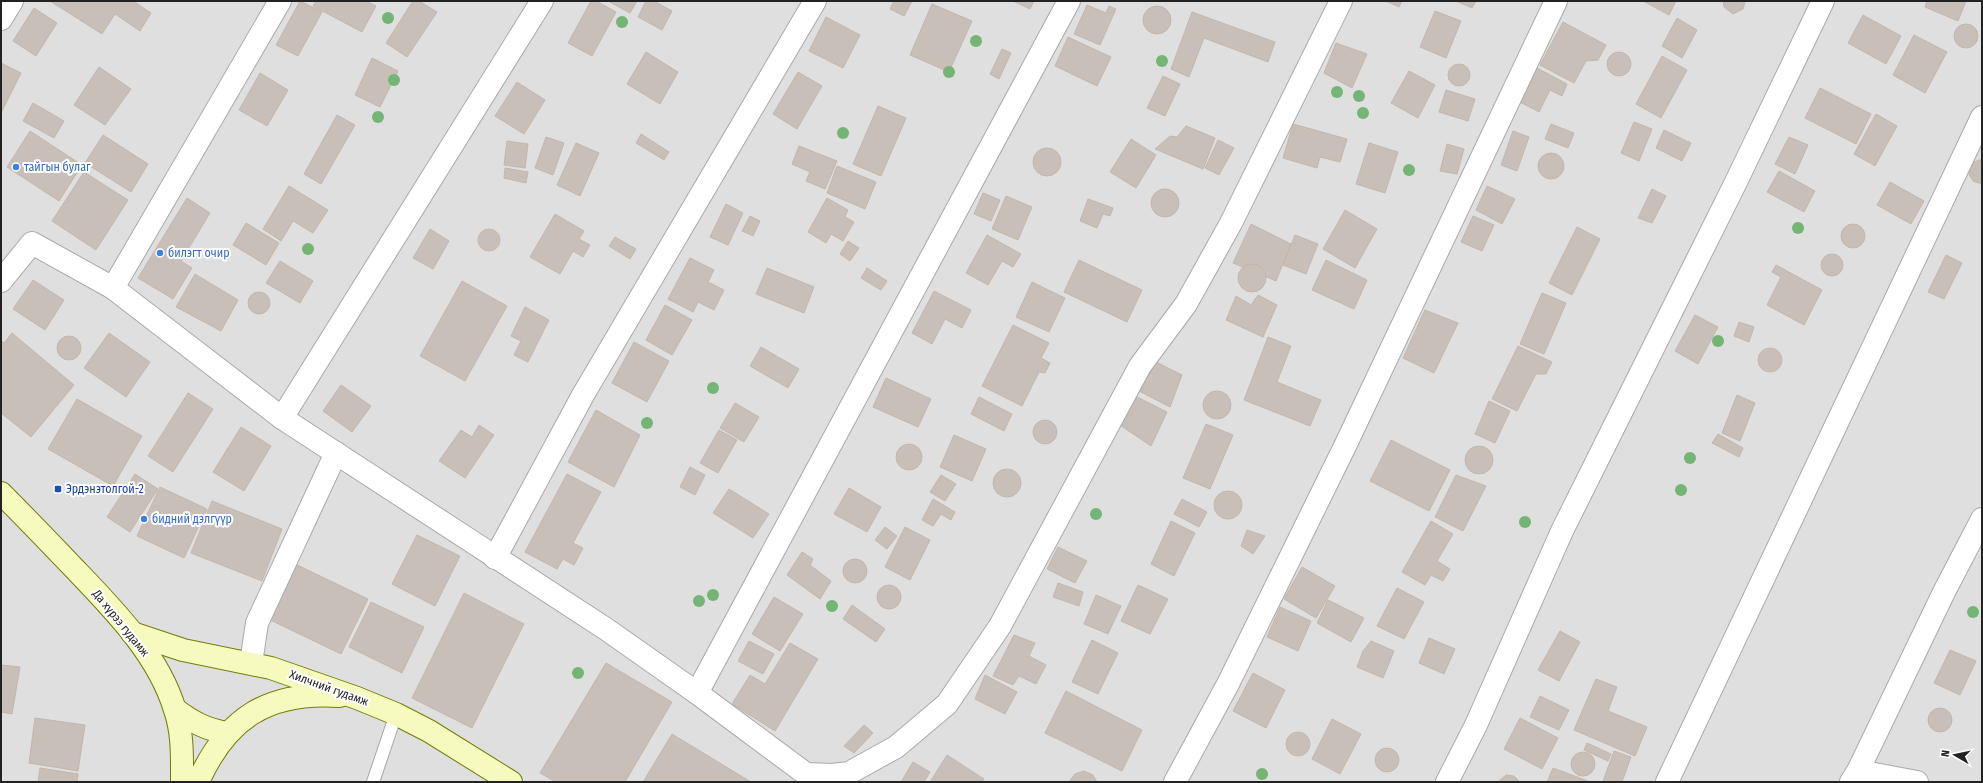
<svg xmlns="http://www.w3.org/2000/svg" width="1983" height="783" viewBox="0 0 1983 783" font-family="'Fira Sans Condensed',sans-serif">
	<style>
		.residential { fill: #e0dfdf }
		.building { fill: #c7bfb8; stroke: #c4b6ab }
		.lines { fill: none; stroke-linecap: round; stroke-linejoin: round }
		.service-casing { stroke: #a9a9a9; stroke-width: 14 }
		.minor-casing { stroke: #a9a9a9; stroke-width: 24 }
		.secondary-casing { stroke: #707d05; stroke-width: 24 }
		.service { stroke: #fff; stroke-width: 12 }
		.minor { stroke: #fff; stroke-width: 22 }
		.secondary { stroke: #f7fabf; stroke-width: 22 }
		.tree { fill: #74b475 }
		.shop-dot { fill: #3f7fe0; stroke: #fff; stroke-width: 1.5 }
		.transit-dot { fill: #1a4fb4; stroke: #fff; stroke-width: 1.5 }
		.labels { text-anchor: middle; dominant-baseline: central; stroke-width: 4; stroke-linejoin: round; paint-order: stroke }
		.shop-label { font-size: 12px; fill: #366cbe; stroke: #fff; text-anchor: start }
		.transit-label { font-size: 12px; fill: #164399; stroke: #fff; text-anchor: start }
		.street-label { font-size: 12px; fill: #222; stroke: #fff }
	</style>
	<rect width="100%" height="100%" fill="#f2efe9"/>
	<rect class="residential" x="1" y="1" width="1981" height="781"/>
	<g class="building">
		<path d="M50,1H133L151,13L140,31L115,14L102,34Z"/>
		<path d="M300,1L322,12L298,56L276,45Z"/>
		<path d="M316,1H366L376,6L362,32L313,6Z"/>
		<path d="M413,1H419L437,12L407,57L386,43Z"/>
		<path d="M591,1H596L616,12L592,56L568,43Z"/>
		<path d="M608,1H637L630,13Z"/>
		<path d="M646,1H654L672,11L662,30L638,17Z"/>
		<path d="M894,1H912L904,16L890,9Z"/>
		<path d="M1013,1H1034L1030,9Z"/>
		<path d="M1386,1H1402L1399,7Z"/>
		<path d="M1456,1H1476L1472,8Z"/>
		<path d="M1643,1H1676L1669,15Z"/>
		<path d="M1723,1H1745V2L1743,9L1733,14L1724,7Z"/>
		<path d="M1927,1H1966L1958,21L1925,7Z"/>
		<path d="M932,4L972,21L949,72L910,55Z"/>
		<path d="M1087,5L1106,13L1109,6L1116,9L1100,45L1074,34Z"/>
		<circle cx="1157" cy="20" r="14"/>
		<path d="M34,8L57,23L36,56L13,41Z"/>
		<path d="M1435,11L1461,21L1446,58L1420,47Z"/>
		<path d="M1192,12L1275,42L1268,62L1204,38L1189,77L1171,69Z"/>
		<path d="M1863,15L1901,36L1886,64L1848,43Z"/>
		<path d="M826,17L860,35L843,68L809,51Z"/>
		<path d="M1677,18L1697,30L1682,58L1662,46Z"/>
		<path d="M1563,22L1606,45L1598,60L1586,61L1574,83L1540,65Z"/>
		<circle cx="1966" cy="36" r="12"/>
		<path d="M1914,35L1947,52L1925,93L1893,75Z"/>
		<path d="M1068,37L1111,57L1097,86L1055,66Z"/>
		<path d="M1336,43L1367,54L1352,88L1324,73Z"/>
		<path d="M1002,49L1011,53L999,79L990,74Z"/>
		<path d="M646,52L678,72L660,104L627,84Z"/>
		<circle cx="1619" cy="64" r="12"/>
		<path d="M1662,56L1687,70L1661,118L1636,104Z"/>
		<path d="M372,58L398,71L380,107L355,95Z"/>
		<path d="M1,63L21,73L1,113Z"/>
		<circle cx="1459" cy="75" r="11"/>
		<path d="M99,67L131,89L105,125L74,105Z"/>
		<path d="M1535,67L1567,84L1562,96L1550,90L1539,112L1518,101Z"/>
		<path d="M1409,71L1435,85L1418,118L1391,103Z"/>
		<path d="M798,72L822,86L797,129L773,114Z"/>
		<path d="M260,73L288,90L267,126L239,110Z"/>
		<path d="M1163,76L1180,84L1165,116L1147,108Z"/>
		<path d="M517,82L545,100L524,134L495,116Z"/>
		<path d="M1820,88L1871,114L1856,144L1805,118Z"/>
		<path d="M1446,90L1475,99L1468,121L1439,112Z"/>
		<path d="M33,103L64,121L54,138L23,121Z"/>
		<path d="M878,106L906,118L881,176L853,164Z"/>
		<path d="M1876,114L1897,126L1875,166L1854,154Z"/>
		<path d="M337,115L355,125L321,184L304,174Z"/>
		<path d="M1634,122L1652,129L1639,161L1621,153Z"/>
		<path d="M1293,124L1347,139L1340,162L1320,157L1317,168L1283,158Z"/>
		<path d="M1551,124L1574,133L1568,148L1545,139Z"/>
		<path d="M1186,126L1215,138L1203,169L1155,149L1170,136L1177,137Z"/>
		<path d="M1664,130L1691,143L1682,161L1656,148Z"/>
		<path d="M30,131L82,165L59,201L7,167Z"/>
		<path d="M1513,131L1529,137L1517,171L1501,165Z"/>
		<path d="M641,134L669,152L664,160L636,143Z"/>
		<path d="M103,135L148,164L131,192L85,163Z"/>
		<path d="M546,137L564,143L553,175L535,168Z"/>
		<path d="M1789,137L1808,145L1795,174L1775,164Z"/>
		<path d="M1131,139L1156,155L1136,188L1110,172Z"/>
		<path d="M1218,140L1234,148L1219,175L1205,168Z"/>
		<path d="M507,141L528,144L525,168L504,165Z"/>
		<path d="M576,143L599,153L580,196L557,185Z"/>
		<path d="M1369,143L1398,152L1385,193L1356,184Z"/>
		<path d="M1447,144L1464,149L1457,174L1440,171Z"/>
		<path d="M799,146L837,161L825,189L806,181L810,172L792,164Z"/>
		<circle cx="1047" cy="162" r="14"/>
		<circle cx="1551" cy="166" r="13"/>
		<path d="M1979,160H1982V184L1973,181L1969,174L1972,163Z"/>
		<path d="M837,166L876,182L865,209L827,193Z"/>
		<path d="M505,168L528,172L526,183L504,178Z"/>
		<path d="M1779,171L1815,191L1804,212L1767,192Z"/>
		<path d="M84,172L128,200L96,250L52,221Z"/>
		<path d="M1890,182L1924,201L1911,224L1877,205Z"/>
		<path d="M289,186L328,210L313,233L293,221L281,241L263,229Z"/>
		<path d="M1487,186L1515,199L1502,224L1476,210Z"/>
		<circle cx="1165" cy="203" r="14"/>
		<path d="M1652,189L1666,196L1652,223L1638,218Z"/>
		<path d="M983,193L1000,200L991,221L974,214Z"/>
		<path d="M1006,196L1032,207L1018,240L992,229Z"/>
		<path d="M187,198L210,213L181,261L192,268L173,299L138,278Z"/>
		<path d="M827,198L848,210L845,217L854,222L843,241L831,234L826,243L808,232Z"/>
		<path d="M1088,199L1113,208L1110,216L1103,214L1097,228L1080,221Z"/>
		<path d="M726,204L743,213L728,245L710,237Z"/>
		<path d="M1345,210L1377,229L1355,268L1323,249Z"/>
		<path d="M555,214L584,231L579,239L590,245L583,257L573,251L560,274L530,257Z"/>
		<path d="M750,216L760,221L753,236L742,231Z"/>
		<path d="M1473,216L1494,225L1482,251L1461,242Z"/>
		<path d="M246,223L279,243L266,265L233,245Z"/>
		<circle cx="1853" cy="236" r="12"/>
		<path d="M1251,224L1291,244L1276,281L1233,263Z"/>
		<path d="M1577,227L1600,239L1572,295L1549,283Z"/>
		<path d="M430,229L449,241L433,269L413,258Z"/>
		<circle cx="489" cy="240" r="11"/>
		<path d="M987,235L1021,254L1013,267L1002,261L988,285L966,273Z"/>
		<path d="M1295,235L1318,244L1306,274L1283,265Z"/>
		<path d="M615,237L636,249L630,259L609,246Z"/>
		<path d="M848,241L859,248L850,261L840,254Z"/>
		<circle cx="1832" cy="265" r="11"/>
		<path d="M1946,255L1962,263L1944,299L1928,292Z"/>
		<path d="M690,258L714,270L708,282L724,290L714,310L698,302L693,312L668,299Z"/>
		<path d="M1079,260L1142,290L1127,322L1064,292Z"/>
		<path d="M1326,260L1367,280L1354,309L1312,290Z"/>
		<path d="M280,261L313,281L300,303L266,283Z"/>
		<circle cx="1252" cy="278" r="14"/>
		<path d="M1776,265L1822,290L1804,325L1767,305L1781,277L1772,272Z"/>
		<path d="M767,268L814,287L804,313L756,294Z"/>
		<path d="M867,268L887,281L881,290L861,278Z"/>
		<path d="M195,274L238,300L221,331L176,307Z"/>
		<path d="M33,280L64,300L45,330L13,309Z"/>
		<path d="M462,281L507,306L465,381L420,356Z"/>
		<path d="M1032,282L1065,298L1049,332L1016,317Z"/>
		<path d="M934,291L971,310L962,328L945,319L932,344L912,333Z"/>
		<circle cx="259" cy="303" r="11"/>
		<path d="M1542,293L1566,303L1544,354L1520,344Z"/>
		<path d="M1258,295L1277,305L1263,337L1226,320L1236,296L1251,305Z"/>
		<path d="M665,305L692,320L672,355L646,340Z"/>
		<path d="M525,307L549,320L528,362L514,355L521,341L511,336Z"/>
		<path d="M1425,310L1458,323L1434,373L1403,358Z"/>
		<path d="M1695,315L1718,327L1698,364L1675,351Z"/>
		<path d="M1739,322L1754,327L1749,342L1734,336Z"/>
		<path d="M1013,325L1049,343L1041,358L1050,363L1045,373L1039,372L1022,406L982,386Z"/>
		<path d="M12,333L74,385L31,437L1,413V340L4,343Z"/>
		<path d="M109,333L150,362L126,397L84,368Z"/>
		<circle cx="69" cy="348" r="12"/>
		<path d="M1268,337L1291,346L1277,382L1321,400L1310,426L1244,400Z"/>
		<path d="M634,342L669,361L647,402L612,383Z"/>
		<path d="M1518,346L1552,362L1546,374H1536L1517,411L1492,399Z"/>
		<path d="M761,347L799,369L788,388L750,366Z"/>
		<circle cx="1770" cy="360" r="12"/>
		<path d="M1156,362L1182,375L1170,407L1139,391Z"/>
		<path d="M886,378L931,399L918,427L873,407Z"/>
		<path d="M341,385L371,406L352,432L323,411Z"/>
		<circle cx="1217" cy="405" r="14"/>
		<path d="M188,393L213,409L173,472L148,456Z"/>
		<path d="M1737,395L1755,403L1740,441L1722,433Z"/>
		<path d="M1135,396L1167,412L1151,446L1120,425Z"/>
		<path d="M979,397L1012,414L1004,431L971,414Z"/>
		<path d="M77,399L142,436L113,486L48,449Z"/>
		<path d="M1489,401L1510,411L1495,443L1475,434Z"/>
		<path d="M735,403L759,417L744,442L720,428Z"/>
		<path d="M596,410L640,435L614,487L568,462Z"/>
		<circle cx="1045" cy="432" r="12"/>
		<path d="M1206,424L1233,435L1210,489L1183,478Z"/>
		<path d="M479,425L494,435L465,478L439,461L461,430L472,437Z"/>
		<path d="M241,427L271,446L244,491L213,472Z"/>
		<path d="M719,430L737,440L718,473L700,463Z"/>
		<path d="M1718,434L1743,448L1739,457L1712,443Z"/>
		<path d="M954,435L986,449L972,481L940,467Z"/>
		<path d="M1391,440L1450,470L1429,511L1370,481Z"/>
		<circle cx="909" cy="457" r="13"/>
		<circle cx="1479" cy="460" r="14"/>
		<path d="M690,467L705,475L695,495L680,487Z"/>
		<circle cx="1007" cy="483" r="14"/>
		<path d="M135,474L158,489L130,532L107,517Z"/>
		<path d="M567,474L601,492L573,543L583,548L574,565L563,559L557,569L525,552Z"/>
		<path d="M941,475L956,484L945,501L930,492Z"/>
		<path d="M1456,475L1486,486L1463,531L1435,517Z"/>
		<path d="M160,487L207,509L184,558L137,536Z"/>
		<path d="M849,488L881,507L867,532L834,514Z"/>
		<path d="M729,489L769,514L753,538L713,513Z"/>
		<circle cx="1228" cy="505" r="14"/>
		<path d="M933,499L955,512L951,520L941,514L933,526L922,520Z"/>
		<path d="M1182,499L1207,512L1199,527L1174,514Z"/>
		<path d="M212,501L282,529L262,581L191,553Z"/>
		<path d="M1171,521L1195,533L1174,576L1151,564Z"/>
		<path d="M1431,521L1453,534L1437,561L1450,569L1443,581L1431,575L1425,585L1402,572Z"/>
		<path d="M885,527L897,536L887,549L875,540Z"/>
		<path d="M905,527L930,540L910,580L885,567Z"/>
		<path d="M1247,530L1265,536L1253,554L1241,546Z"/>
		<path d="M417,535L460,556L435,606L392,584Z"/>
		<path d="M1058,547L1087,561L1075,583L1047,569Z"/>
		<path d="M802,552L813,559L810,565L831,581L820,599L787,575Z"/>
		<circle cx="855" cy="571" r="12"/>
		<path d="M291,562L368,599L341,654L264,617Z"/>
		<path d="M1302,567L1335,586L1316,618L1284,599Z"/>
		<path d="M1058,583L1083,592L1079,606L1053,597Z"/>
		<path d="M1138,585L1168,599L1150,634L1121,621Z"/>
		<circle cx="889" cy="597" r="12"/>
		<path d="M1397,588L1424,602L1404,639L1377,626Z"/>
		<path d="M464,593L524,624L472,728L412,698Z"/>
		<path d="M1096,595L1121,606L1108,634L1084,624Z"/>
		<path d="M774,597L803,614L780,651L752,634Z"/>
		<path d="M1328,600L1364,618L1351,642L1317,623Z"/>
		<path d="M371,602L424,627L402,673L349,647Z"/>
		<path d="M852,605L885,629L876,642L843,619Z"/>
		<path d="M1280,607L1311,621L1298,651L1267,637Z"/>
		<path d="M1560,631L1580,642L1559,681L1538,670Z"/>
		<path d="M1014,635L1035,643L1029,656L1046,665L1036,684L1019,676L1013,685L993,676Z"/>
		<path d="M1429,638L1455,649L1444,674L1419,663Z"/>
		<path d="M1092,640L1118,653L1098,694L1072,682Z"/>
		<path d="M749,641L774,654L763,674L738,661Z"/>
		<path d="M1371,641L1394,651L1383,678L1357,667L1363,651Z"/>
		<path d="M790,643L818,659L775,731L732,704L750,675L765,684Z"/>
		<path d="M1950,650L1976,661L1960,695L1934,683Z"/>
		<path d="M606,663L672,702L625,782H556L540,773Z"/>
		<path d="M1,665L20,667L12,714L1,712Z"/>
		<path d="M1253,673L1285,690L1266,728L1233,711Z"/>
		<path d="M985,675L1017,692L1005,714L975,699Z"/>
		<path d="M1596,679L1617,687L1608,711L1647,727L1635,756L1574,730Z"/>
		<path d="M1066,691L1142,730L1122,771L1045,733Z"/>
		<path d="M1540,696L1569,710L1559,730L1530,717Z"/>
		<circle cx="1940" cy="720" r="12"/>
		<path d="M35,718L85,725L78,771L29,763Z"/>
		<path d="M1520,718L1558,738L1542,769L1504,749Z"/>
		<path d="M1332,719L1361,734L1340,774L1312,759Z"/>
		<path d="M864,725L873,733L854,753L844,746Z"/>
		<circle cx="1298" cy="744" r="12"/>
		<path d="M672,734L751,782H643Z"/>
		<path d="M1587,743L1611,754L1608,761L1584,750Z"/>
		<circle cx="1387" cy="760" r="12"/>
		<path d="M1614,751L1631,757L1622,782H1605L1603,781Z"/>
		<circle cx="1583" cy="764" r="12"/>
		<path d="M947,755L984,779L982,782H930Z"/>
		<path d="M913,762L930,772L924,782H901Z"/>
		<path d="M40,768L78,774L77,782H38Z"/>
		<path d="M1553,768L1588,781V782H1547Z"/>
		<path d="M1084,771L1093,775L1097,782H1069L1075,774Z"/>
		<path d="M1506,775L1514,776L1520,782H1498Z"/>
	</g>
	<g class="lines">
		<defs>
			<path id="service" d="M373,782L396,714"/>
			<g id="minor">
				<path d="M1,19L12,1"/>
				<path d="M1,281L32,243L113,288L282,418L606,629L697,693L806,774L832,775L849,773L896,747L947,704L1000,626L1140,366L1186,304L1231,223L1341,1"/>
				<path d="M113,288L280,1"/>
				<path d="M282,418L542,1"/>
				<path d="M495,558L583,395L815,1"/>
				<path d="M251,663L257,623L336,453"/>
				<path d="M697,693L1069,1"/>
				<path d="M1858,771L1917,782"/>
				<path d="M1175,782L1228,684L1346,444L1556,1"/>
				<path d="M1447,782L1476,725L1562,531L1735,184L1823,1"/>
				<path d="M1667,782L1982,117"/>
				<path d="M1851,782L1858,771L1944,592L1982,519"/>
			</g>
			<g id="secondary">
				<path d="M1,493C25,517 48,541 71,565C111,607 158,653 175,710C183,733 182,758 182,782"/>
				<path d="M132,633L183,650L271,668L357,698L396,714L429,731L511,782"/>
				<path d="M175,709C192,722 207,730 228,733"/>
				<path d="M198,782C227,717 269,691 340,696"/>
			</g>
		</defs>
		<use href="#service" class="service-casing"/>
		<use href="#minor" class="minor-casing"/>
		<use href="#secondary" class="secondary-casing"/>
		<use href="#service" class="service"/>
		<use href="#minor" class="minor"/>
		<use href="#secondary" class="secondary"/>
	</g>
	<g class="tree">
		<circle cx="388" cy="18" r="6"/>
		<circle cx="622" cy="22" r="6"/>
		<circle cx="976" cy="41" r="6"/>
		<circle cx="1162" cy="61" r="6"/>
		<circle cx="949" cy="72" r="6"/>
		<circle cx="394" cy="80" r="6"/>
		<circle cx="1337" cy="92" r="6"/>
		<circle cx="1359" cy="96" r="6"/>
		<circle cx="1363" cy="113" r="6"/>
		<circle cx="378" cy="117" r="6"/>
		<circle cx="843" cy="133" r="6"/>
		<circle cx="1409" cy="170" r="6"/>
		<circle cx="1798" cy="228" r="6"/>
		<circle cx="308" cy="249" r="6"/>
		<circle cx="1718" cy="341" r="6"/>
		<circle cx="713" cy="388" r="6"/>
		<circle cx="647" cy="423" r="6"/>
		<circle cx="1690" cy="458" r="6"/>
		<circle cx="1681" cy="490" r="6"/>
		<circle cx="1096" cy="514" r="6"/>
		<circle cx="1525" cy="522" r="6"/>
		<circle cx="713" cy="595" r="6"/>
		<circle cx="699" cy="601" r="6"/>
		<circle cx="832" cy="606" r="6"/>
		<circle cx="1973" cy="612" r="6"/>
		<circle cx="578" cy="673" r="6"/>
		<circle cx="1262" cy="774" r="6"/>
	</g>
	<g class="shop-dot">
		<circle cx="16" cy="167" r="4"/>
		<circle cx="160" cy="253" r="4"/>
		<circle cx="144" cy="519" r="4"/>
	</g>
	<rect class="transit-dot" x="54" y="485" width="8" height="8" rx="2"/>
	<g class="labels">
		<g class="shop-label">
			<text x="24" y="167">тайгын булаг</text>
			<text x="168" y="253">билэгт очир</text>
			<text x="152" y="519">бидний дэлгүүр</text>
		</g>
		<g class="transit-label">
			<text x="66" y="489">Эрдэнэтолгой-2</text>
		</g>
		<g class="street-label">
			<text transform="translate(121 623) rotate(51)">Да хүрээ гудамж</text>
			<text transform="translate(329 688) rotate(20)">Хилчний гудамж</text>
		</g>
	</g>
	<rect width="1983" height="783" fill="none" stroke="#222222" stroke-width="4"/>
	<g transform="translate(1955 755) rotate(279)" stroke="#ffffff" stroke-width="3" paint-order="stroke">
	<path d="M0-3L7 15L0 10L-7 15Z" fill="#222222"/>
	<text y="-6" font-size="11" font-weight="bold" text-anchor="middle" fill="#222222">N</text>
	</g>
</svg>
